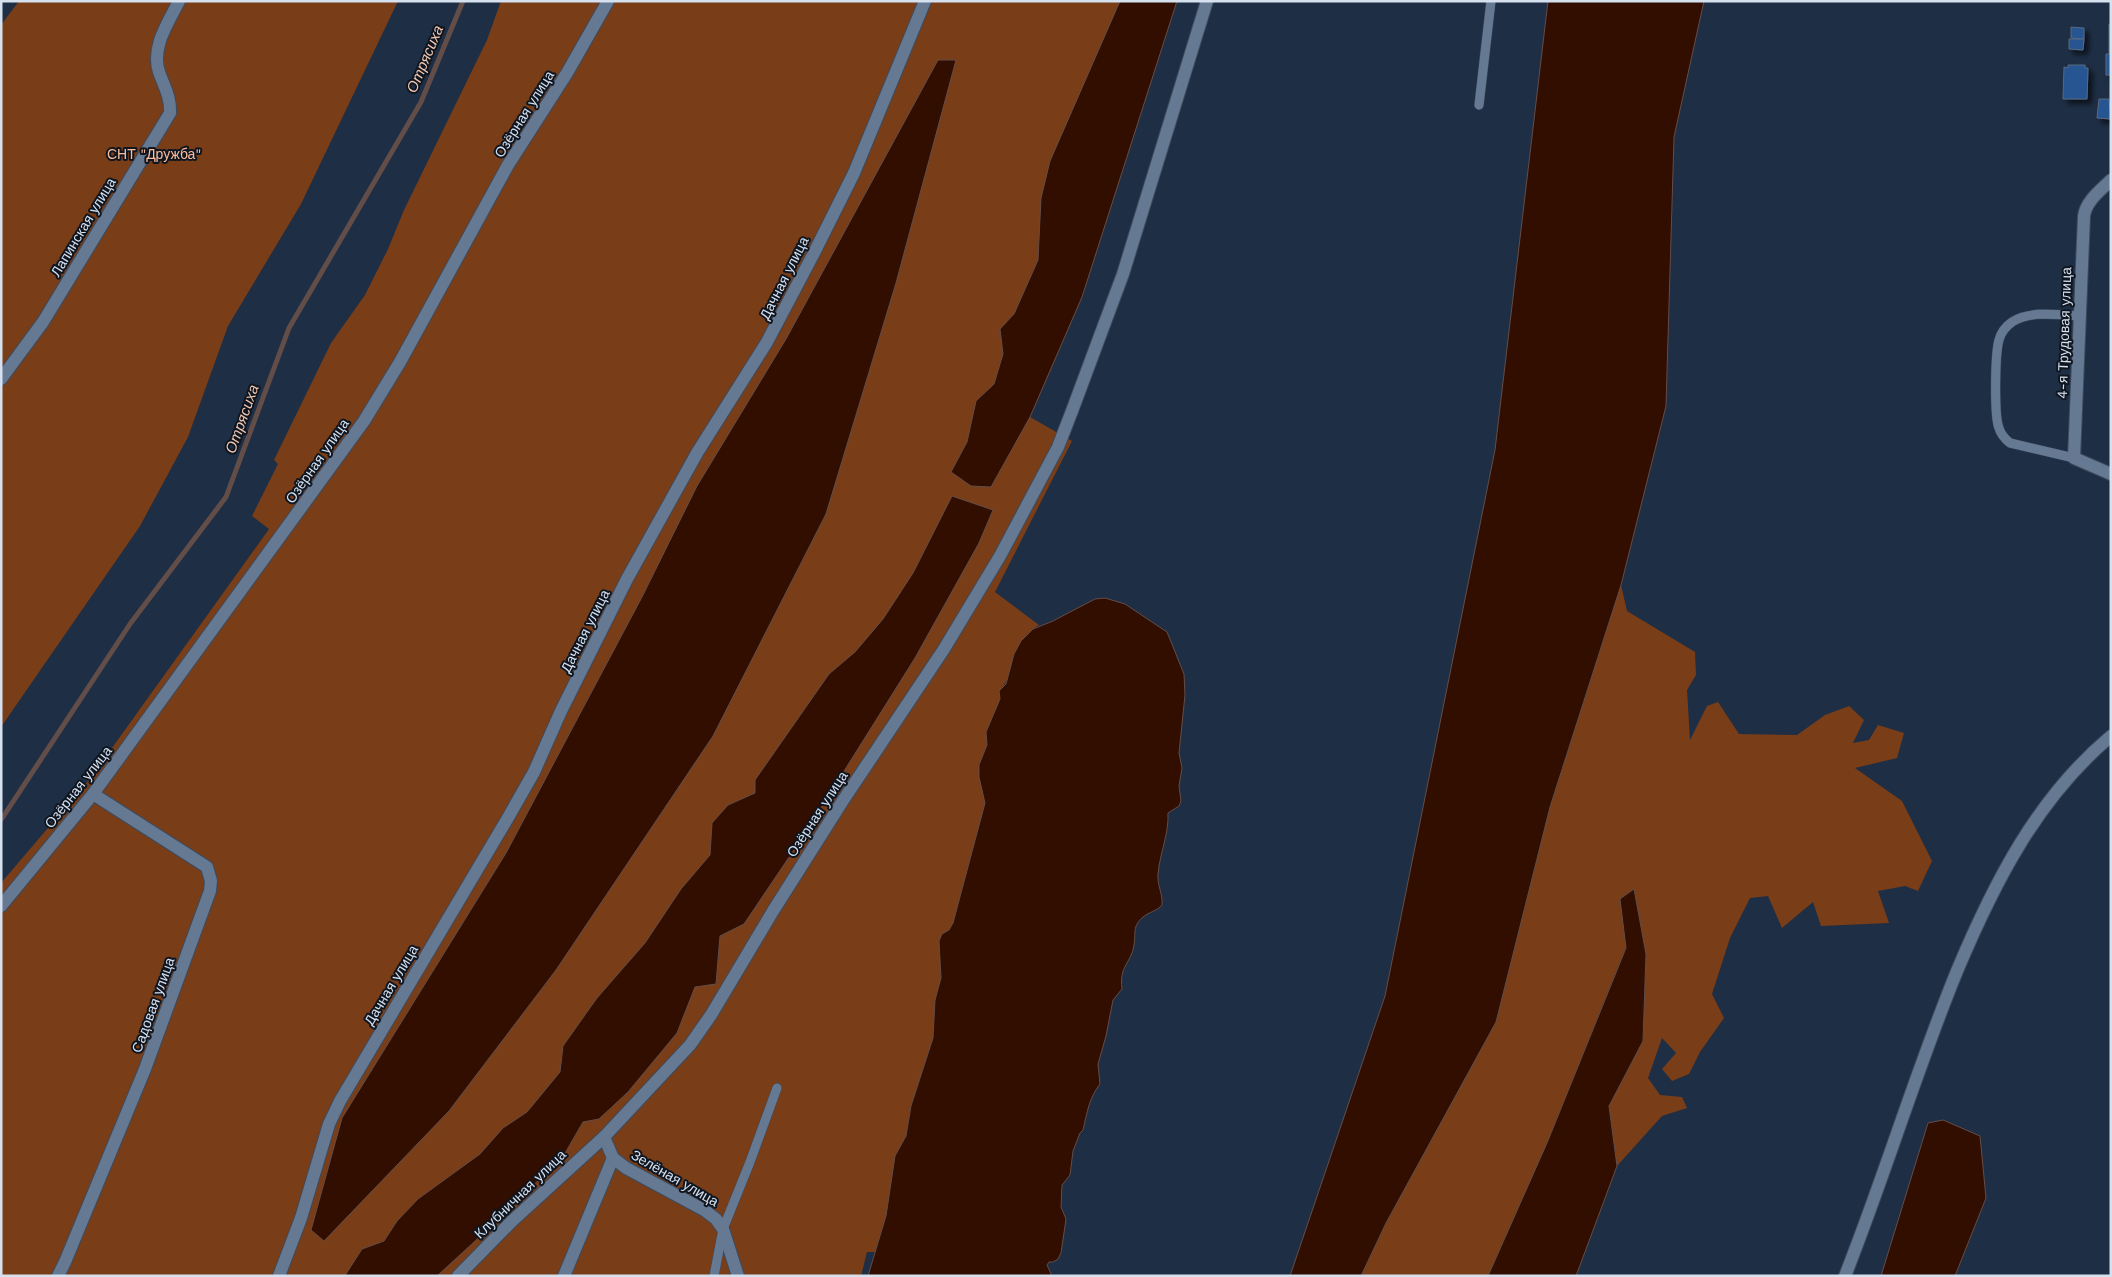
<svg xmlns="http://www.w3.org/2000/svg" width="2112" height="1277" viewBox="0 0 2112 1277" font-family="'Work Sans',sans-serif">
	<style>
		.green { fill: #793d18 }
		.water { fill: #320e00; stroke: #634d48 }
		.lines { fill: none; stroke-linecap: round; stroke-linejoin: round }
		.stream { stroke: #634d48; stroke-width: 5 }
		.building { fill: #255491; stroke: #586a83; filter: url(#shadow) }
		.service-casing { stroke: #3d4b5d; stroke-width: 10 }
		.minor-casing { stroke: #3d4b5d; stroke-width: 14 }
		.service { stroke: #667993; stroke-width: 9 }
		.minor { stroke: #667993; stroke-width: 12 }
		.labels { text-anchor: middle; dominant-baseline: central; stroke-width: 4; stroke-linejoin: round; paint-order: stroke }
		.street-label { font-size: 14px; fill: #d6e1f0; stroke: #0f1620 }
		.park-label { font-size: 14px; fill: #fcbd9c; stroke: #0f1620 }
		.water-label { font-size: 15px; font-style: italic; fill: #f2c8b2; stroke: #0f1620 }
	</style>
	<defs>
		<filter id="shadow"><feDropShadow dx="4.5" dy="4.5" stdDeviation="2.5" flood-color="#0009"/></filter>
	</defs>
	<rect width="100%" height="100%" fill="#1e2e44"/>
	<g class="green">
		<path d="M19,1H398L301,204L228,326L188,437L140,526L1,727V25Z"/>
		<path d="M501,1H1177L1082,297L1030,417L1072,441L995,592L1039,625C1008,643 1018,672 999,691L1000,699L987,732V745L979,765V777L985,803L953,923L949,930L942,934L939,941L941,978L935,1000L933,1038L911,1106L906,1136L895,1156L886,1216L875,1252H867L861,1276H1V883L89,780L269,529L252,516L278,464L274,460L331,343L365,295L388,249L404,210L487,40Z"/>
		<path d="M1621,585L1627,611L1695,652L1696,675L1687,690L1690,740L1707,706L1718,702L1739,734L1797,735L1825,715L1849,706L1864,720L1853,743L1869,740L1878,725L1904,733L1897,758L1855,768L1902,801L1932,861L1918,891L1905,886L1878,891L1889,923L1821,926L1813,902L1782,928L1768,896L1750,898L1730,938L1712,994L1724,1018L1700,1052L1689,1074L1672,1081L1662,1069L1676,1053L1662,1038L1648,1078L1660,1095L1682,1097L1687,1108L1662,1116L1617,1166L1609,1106L1643,1041L1646,954L1634,889L1620,899L1626,947L1547,1143L1488,1276H1361L1386,1223L1496,1022L1550,807Z"/>
	</g>
	<g class="water">
		<path d="M1120,1H1177L1082,297L1030,417L991,487L971,486L951,472L967,442L976,401L994,384L1003,354L1000,329L1014,314L1038,260L1041,198L1050,161Z"/>
		<path d="M1548,1H1704L1674,137L1666,406L1621,585L1550,807L1496,1022L1386,1223L1361,1276H1290L1385,996L1495,450Z"/>
		<path d="M938,60H956L896,283L826,514L713,736L556,970L449,1111L324,1241L311,1230L342,1118L506,853L642,597L697,486L786,339Z"/>
		<path d="M952,496L993,510L979,543L915,658L802,838L744,924L720,936L716,984L695,987L677,1033L628,1092L599,1119L583,1122L564,1155L498,1220L437,1276H342L346,1274L362,1249L384,1241L397,1221L418,1199L480,1154L503,1128L527,1112L560,1072L563,1046L597,998L645,943L681,889L710,855L712,823L728,805L755,793V780L829,674L855,652L883,619L913,573Z"/>
		<path d="M1105,598L1125,604L1167,632L1184,674L1185,695L1179,753L1182,768L1179,786L1181,801L1179,806L1168,813C1169,834 1160,852 1158,874C1157,885 1163,894 1162,905C1157,911 1149,912 1143,917C1132,926 1136,934 1134,945C1131,964 1119,965 1122,989L1113,1000L1106,1036L1098,1064L1100,1084C1089,1098 1087,1113 1083,1130L1080,1133L1073,1151L1070,1175L1062,1185L1061,1207L1066,1219L1061,1253L1058,1259L1053,1262H1049L1047,1265L1052,1276H868L886,1216L895,1156L906,1136L911,1106L933,1038L935,1000L941,978L939,941L942,934L949,930L953,923L985,803L979,777V765L987,745L986,732L1000,699L999,691L1006,684L1014,654L1021,641L1033,629L1053,621L1095,599Z"/>
		<path d="M1634,889L1646,954L1643,1041L1609,1106L1617,1166L1576,1276H1488L1547,1143L1626,948L1620,899Z"/>
		<path d="M1943,1120L1980,1136L1986,1198L1955,1276H1881L1928,1123Z"/>
	</g>
	<g class="lines">
		<path class="stream" d="M1,820L130,624L226,497L289,328L421,102L463,1"/>
	</g>
	<g class="building">
		<path d="M2109,24H2111V75H2106V54H2109Z"/>
		<path d="M2071,27L2084,28V39L2071,38Z"/>
		<path d="M2069,39H2084L2083,50L2069,49Z"/>
		<path d="M2068,65H2085V68H2088L2087,99H2063L2064,67L2068,68Z"/>
		<path d="M2099,99H2109L2111,119L2097,118Z"/>
	</g>
	<g class="lines">
		<defs>
			<g id="service">
				<path d="M1479,105L1491,1"/>
				<path d="M2074,458L2010,443C2005,439 2001,435 1999,428C1994,416 1995,354 1999,340C2001,332 2005,327 2012,322C2031,310 2059,315 2080,316"/>
				<path d="M714,1276L723,1229L750,1162L777,1088"/>
			</g>
			<g id="minor">
				<path d="M2111,180C2100,191 2086,201 2084,216L2074,458L2111,474"/>
				<path d="M1,379L43,322L170,113C171,98 164,86 159,72C151,47 168,23 179,1"/>
				<path d="M1,906L93,794L364,421L400,362L508,165L567,73L608,1"/>
				<path d="M604,1137L613,1158L626,1168L704,1210L716,1219L723,1229L738,1276"/>
				<path d="M58,1276L65,1262L145,1069L210,891L211,881L207,867L93,794"/>
				<path d="M279,1276L301,1218L329,1124L340,1101L509,816L534,772L561,711L627,579L697,453L767,342L813,255L854,173L925,1"/>
				<path d="M458,1276L512,1221L604,1137L690,1045L711,1015L773,911L842,802L944,649L1000,556L1058,447L1072,411L1123,274L1207,1"/>
				<path d="M564,1276L613,1158"/>
				<path d="M1845,1276C1885,1175 1916,1071 1957,971C1994,883 2037,798 2111,736"/>
			</g>
		</defs>
		<use href="#service" class="service-casing"/>
		<use href="#minor" class="minor-casing"/>
		<use href="#service" class="service"/>
		<use href="#minor" class="minor"/>
	</g>
	<g class="labels">
		<g class="street-label">
			<text transform="translate(524 114) rotate(-58)">Озёрная улица</text>
			<text transform="translate(83 227) rotate(-59)">Лапинская улица</text>
			<text transform="translate(784 278) rotate(-63)">Дачная улица</text>
			<text transform="translate(2064 333) rotate(-88)">4-я Трудовая улица</text>
			<text transform="translate(317 461) rotate(-55)">Озёрная улица</text>
			<text transform="translate(585 631) rotate(-63)">Дачная улица</text>
			<text transform="translate(78 787) rotate(-52)">Озёрная улица</text>
			<text transform="translate(817 814) rotate(-57)">Озёрная улица</text>
			<text transform="translate(391 985) rotate(-59)">Дачная улица</text>
			<text transform="translate(153 1005) rotate(-70)">Садовая улица</text>
			<text transform="translate(675 1178) rotate(30)">Зелёная улица</text>
			<text transform="translate(520 1194) rotate(-44)">Клубничная улица</text>
		</g>
		<g class="park-label">
			<text x="154" y="154">СНТ "Дружба"</text>
		</g>
		<g class="water-label">
			<text transform="translate(425 59) rotate(-67)">Отрясиха</text>
			<text transform="translate(242 419) rotate(-70)">Отрясиха</text>
		</g>
	</g>
	<rect width="2112" height="1277" fill="none" stroke="#d6e1f0" stroke-width="5"/>
</svg>
